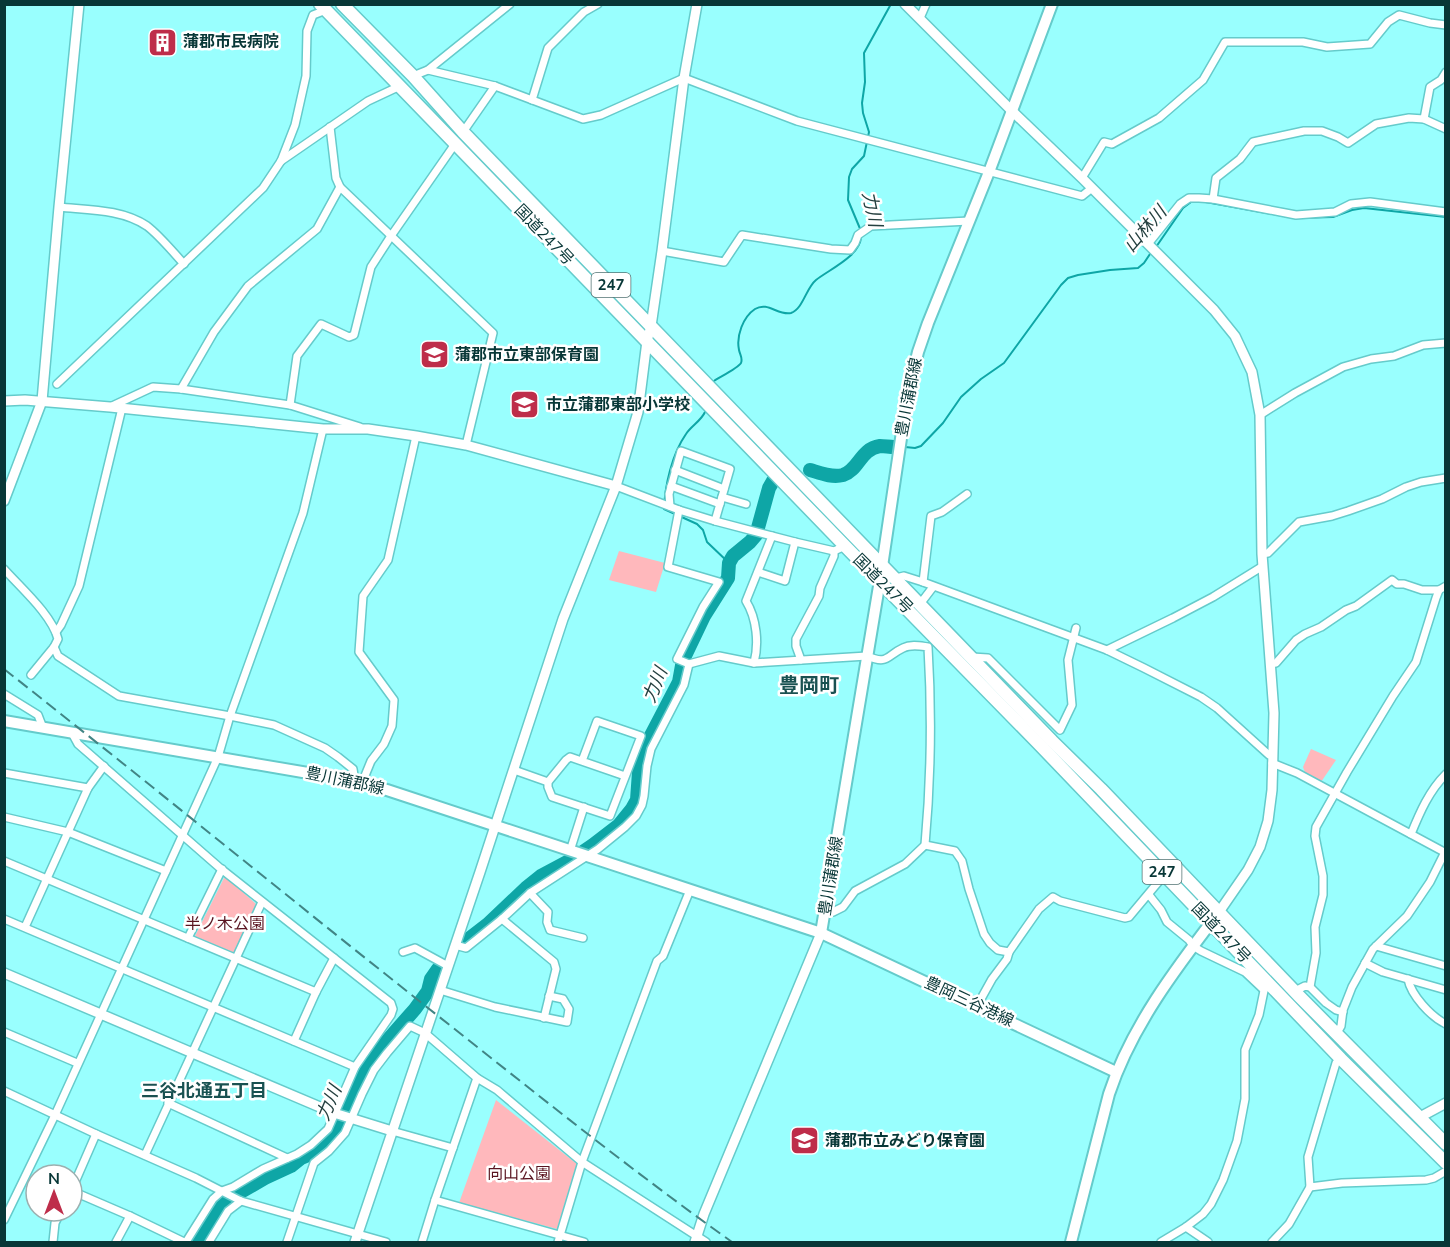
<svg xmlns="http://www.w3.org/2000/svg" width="1450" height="1247" viewBox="0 0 1450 1247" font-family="'Nunito Sans','Noto Sans JP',sans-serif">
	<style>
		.green { fill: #ffb8bc }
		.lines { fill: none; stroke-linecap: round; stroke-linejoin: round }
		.stream { stroke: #0ea6a6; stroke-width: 2 }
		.river { stroke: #0ea6a6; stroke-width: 14 }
		.minor-casing { stroke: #65cbcb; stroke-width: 10 }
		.tertiary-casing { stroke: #65cbcb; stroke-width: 12 }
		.secondary-casing { stroke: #65cbcb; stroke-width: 14 }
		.trunk-casing { stroke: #65cbcb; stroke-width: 15 }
		.minor { stroke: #fff; stroke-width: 7 }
		.tertiary { stroke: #fff; stroke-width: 9 }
		.secondary { stroke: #fff; stroke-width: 10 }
		.trunk { stroke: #fff; stroke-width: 12 }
		.rail { stroke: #418585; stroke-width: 2; stroke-dasharray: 12 6; stroke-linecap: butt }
		.labels { text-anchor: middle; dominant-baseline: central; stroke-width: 5; stroke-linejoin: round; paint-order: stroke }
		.shield { fill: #fff; stroke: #527373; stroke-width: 1.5 }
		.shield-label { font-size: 15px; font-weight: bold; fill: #083737 }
		.poi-label { font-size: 16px; font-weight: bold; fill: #083737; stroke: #fff; text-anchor: start }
		.street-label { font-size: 16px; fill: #083737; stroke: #fff }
		.park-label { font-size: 16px; fill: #5a1521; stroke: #fff }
		.water-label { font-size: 18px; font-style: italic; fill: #254040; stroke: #fff }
		.neighbourhood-label { font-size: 18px; font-weight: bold; fill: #195151; stroke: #fff }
		.quarter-label { font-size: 20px; font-weight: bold; fill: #195151; stroke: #fff }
	</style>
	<rect width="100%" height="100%" fill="#99fffe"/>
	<g class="green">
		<path d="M619,551L665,563L656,592L609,580Z"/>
		<path d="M1311,749L1336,760L1321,782L1306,775L1303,767Z"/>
		<path d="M225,876L256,904L235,956L195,936Z"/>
		<path d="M496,1100L577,1164L557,1229L459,1203Z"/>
	</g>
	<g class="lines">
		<g class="stream">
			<path d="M1294,218L1333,217L1352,210L1364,208L1446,217"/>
			<path d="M861,231L848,200L849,177L852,169L864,156L869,132L863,113L862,103L865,82L864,53L891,4"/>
			<path d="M1156,247L1183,208L1191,202L1200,201L1289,217"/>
			<path d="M714,381C720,377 738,368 741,363C743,358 740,355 739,350C736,336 743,317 755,309C768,301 778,316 791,313C803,309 806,288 816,280C830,269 860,256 861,237"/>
			<path d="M705,412C701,421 691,426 686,434C672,454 665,485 664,509L697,524L703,530L707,542L729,563"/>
			<path d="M905,447L915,448L921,446L943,423L961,397L981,379L1004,363L1061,285L1068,278L1078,275L1110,270L1138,268L1144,263L1152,251"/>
		</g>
		<g class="river">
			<path d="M810,470C820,473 832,478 843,475C859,470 860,449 880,446C884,446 890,447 894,447"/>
			<path d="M466,941L488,924L526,888L541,876L571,860L593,845L619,825L632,809L637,800L639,772L644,749L679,682L683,660L704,616L728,578L729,563L733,556L750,542L756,535L769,488L773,481"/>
			<path d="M198,1242L217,1210L225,1201L265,1178L291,1166L301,1158L320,1150L338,1131L346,1106L357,1082L371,1059L415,1009L428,991L431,979L438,969"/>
		</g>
		<defs>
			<g id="minor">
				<path d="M920,18L926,4"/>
				<path d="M428,70L495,86L583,119L601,115L684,78L797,121L1082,196L1092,188"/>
				<path d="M413,76L428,70L510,4"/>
				<path d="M532,100L548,48L584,12L598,4"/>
				<path d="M1424,119L1430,87L1441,80L1446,72"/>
				<path d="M330,127L336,178L340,187L493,333L466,445"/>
				<path d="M463,132L495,86"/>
				<path d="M281,161L368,101L400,86"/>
				<path d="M1082,178L1104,142L1112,144L1159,118L1203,80L1225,42H1303L1327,47L1370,44L1388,22L1399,15L1430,23L1446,25"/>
				<path d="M1213,199L1216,178L1240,159L1253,142L1304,131H1322L1338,137L1348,143L1376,124L1409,118L1424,119L1446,129"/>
				<path d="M59,207C88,210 122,209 147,226C160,236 172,251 184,264"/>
				<path d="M1148,244L1180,204L1189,198H1199L1213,199L1296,215L1335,212L1351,204L1370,202L1446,212"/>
				<path d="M662,251L724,262L742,235L831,249L850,250L855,243L858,235L871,226L969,221"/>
				<path d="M57,384L263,188L281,161L295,125L306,76L307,31L313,15L326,10"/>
				<path d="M181,389L214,332L248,286L317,229L340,187"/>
				<path d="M290,405L297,356L321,324L349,337L354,335L371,267L391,236L455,144"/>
				<path d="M110,407L153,387L181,389L290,405L360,427"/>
				<path d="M1260,415L1295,393L1343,367L1371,359L1394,356L1423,345L1446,343"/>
				<path d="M675,470L724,489"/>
				<path d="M616,486L679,510L715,521L795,542L834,551L845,546"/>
				<path d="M671,486L720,504"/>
				<path d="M722,497L746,504"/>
				<path d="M670,506L669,494L681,451L730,469L715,521"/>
				<path d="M1262,554L1268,553L1299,522L1332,516L1348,511L1382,499L1406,487L1421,482L1446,478"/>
				<path d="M4,569C21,588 52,615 58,639L54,647L31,675"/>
				<path d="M758,572L785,581L795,542"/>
				<path d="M896,578L904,576L923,582L1107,650L1144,668L1201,697L1217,708L1269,755H1273"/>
				<path d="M923,582L931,516L942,512L967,494"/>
				<path d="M920,604L933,587"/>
				<path d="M56,632L61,625L79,586L122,408"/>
				<path d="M54,647L58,656L119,696L230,716L274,725L325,748L338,757L353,769L355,781"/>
				<path d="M1107,650L1173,618L1213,597L1263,566"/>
				<path d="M972,657L988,658L1060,730L1072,705L1068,660L1076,628"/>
				<path d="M801,660L796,646V639L819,596L820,588L834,556V551"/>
				<path d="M754,663C759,644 757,619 746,601L772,536"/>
				<path d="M689,664L719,656L754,663L867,656C888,665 886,656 903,648C911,644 920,646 928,647C932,713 931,779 925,845L905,864L855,891L843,907L833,912L826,913"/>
				<path d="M1270,664L1276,663L1296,640L1305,634L1321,627L1346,610L1356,606L1392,580L1397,584H1404L1422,590H1439"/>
				<path d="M4,694L38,715L43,728"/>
				<path d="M72,733L78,744L220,868L391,1003L393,1009L391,1015L355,1067L328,1129L311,1145L297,1154L263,1169L233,1187L222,1191L213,1199L186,1242"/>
				<path d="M582,761L597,721L641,736L610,816L552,797L548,787V782L566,760L570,757L625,776"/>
				<path d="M1272,763L1297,773L1446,853"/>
				<path d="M514,770L548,782"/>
				<path d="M4,773L88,788"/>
				<path d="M362,783L371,761L384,744L392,726L394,700L359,652L363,596L388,560L416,436"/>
				<path d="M4,817L68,832L166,871"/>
				<path d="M1411,834C1420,812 1429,791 1446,774"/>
				<path d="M925,845L955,851L962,861L969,889L984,934L990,943L998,950L1009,952"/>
				<path d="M570,851L584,807"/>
				<path d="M4,861L316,992L334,958"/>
				<path d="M530,893L548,912L547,922L550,930L583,938"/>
				<path d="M1149,895L1161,910L1167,922L1189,940L1193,946L1201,951L1245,972L1264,990"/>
				<path d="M4,919L355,1067"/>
				<path d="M502,919L554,962L556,969L544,1018"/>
				<path d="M25,927L88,788L104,766"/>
				<path d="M188,938L222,869"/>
				<path d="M455,945L466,948L502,919L530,893L598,849L625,827L636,816L642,805L644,796L647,766L651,749L684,685L689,664L677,659L703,607L719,582L668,567L679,510"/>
				<path d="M1376,946L1446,966"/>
				<path d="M403,952L415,948L448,966"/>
				<path d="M1365,963L1383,972L1446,990"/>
				<path d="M1408,979C1411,995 1431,1017 1446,1024"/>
				<path d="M1310,987L1316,953L1315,927L1323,895V876L1315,836L1316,827L1347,772L1393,696L1416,662L1436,598L1439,590L1446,586"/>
				<path d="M440,990L495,1007L567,1022L569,1009L563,999L549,996"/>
				<path d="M1295,991L1305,986L1310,987L1326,1003L1336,1010L1343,1012"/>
				<path d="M977,1006L992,979L1007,959L1009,952L1039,909L1053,897L1060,901L1125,918L1129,917L1134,911L1165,874"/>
				<path d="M4,1032L77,1063"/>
				<path d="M1337,1033L1341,1026L1343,1010L1352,987L1373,949L1407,916L1430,882L1445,852"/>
				<path d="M294,1041L316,992"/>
				<path d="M4,1091L96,1134L196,1178L241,1201L386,1242"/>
				<path d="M168,1103L287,1158"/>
				<path d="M392,1131L453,1148"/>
				<path d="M145,1155L262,902"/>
				<path d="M1310,1187L1342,1183L1426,1180L1434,1178L1446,1171"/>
				<path d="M72,1189L96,1134"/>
				<path d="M72,1191L130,1216L184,1242"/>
				<path d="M435,1200L584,1242"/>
				<path d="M4,1220L55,1115L218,757L230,716L303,513L323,429"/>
				<path d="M1186,1227L1208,1242"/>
				<path d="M53,1242L55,1223L61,1211"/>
				<path d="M116,1242L130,1216"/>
				<path d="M209,1242L228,1211L241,1201"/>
				<path d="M287,1242L314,1163L329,1151L345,1133L362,1094L374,1070L387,1053L410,1026L425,1033L477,1078L497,1090L582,1162L706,1242"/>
				<path d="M422,1242L435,1200L477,1078"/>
				<path d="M558,1242L582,1162L657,961L663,956L690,890"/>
				<path d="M1161,1242L1186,1227L1203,1214L1211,1204L1223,1180L1237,1141L1245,1099V1050L1259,1015L1266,981"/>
				<path d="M1272,1242L1289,1224L1310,1187L1308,1157L1336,1063L1341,1059"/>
			</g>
			<g id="tertiary">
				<path d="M905,4L1011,110L1082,178L1214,310L1235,336L1252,372L1260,415L1262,554L1274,713L1272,790L1268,821L1260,847L1248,870L1219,912"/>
				<path d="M4,401L25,400L110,407L323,429H368L416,436L466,445L616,486"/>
				<path d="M4,501L42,401L59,207L79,4"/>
				<path d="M4,973L334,1113L392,1131"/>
				<path d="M1420,1117L1446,1103"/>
				<path d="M355,1242L480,872L563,619L616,486L638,412L647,341L651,326L662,251L684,78L697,4"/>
				<path d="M695,1242L704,1214L821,933"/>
			</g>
			<g id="secondary">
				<path d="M4,721L355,781L387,790L821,933L1116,1072"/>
				<path d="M821,933L880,580L907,398L918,352L928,323L989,172L1052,4"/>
				<path d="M1071,1242L1109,1094C1131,1027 1176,968 1219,912"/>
			</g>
			<g id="trunk">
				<path d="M320,4L845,546L1039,744L1341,1059L1446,1163"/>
				<path d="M342,4L413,76L463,132L1052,741L1101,789L1300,997L1446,1144"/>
			</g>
		</defs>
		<use href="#minor" class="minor-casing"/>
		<use href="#tertiary" class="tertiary-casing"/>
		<use href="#secondary" class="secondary-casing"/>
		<use href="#trunk" class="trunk-casing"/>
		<use href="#minor" class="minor"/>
		<use href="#tertiary" class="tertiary"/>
		<use href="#secondary" class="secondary"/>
		<use href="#trunk" class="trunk"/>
		<path class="rail" d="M4,669C159,791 311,916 466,1038C554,1108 641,1177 732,1242"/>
	</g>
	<defs>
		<symbol id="building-square" viewBox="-11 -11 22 22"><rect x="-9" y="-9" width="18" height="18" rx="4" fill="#be2d4a" stroke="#fff"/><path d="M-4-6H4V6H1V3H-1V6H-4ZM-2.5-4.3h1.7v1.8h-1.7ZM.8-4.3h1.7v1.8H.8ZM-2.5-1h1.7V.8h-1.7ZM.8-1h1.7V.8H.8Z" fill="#fff"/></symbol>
		<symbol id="school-square" viewBox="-11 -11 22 22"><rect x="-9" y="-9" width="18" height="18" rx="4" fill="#be2d4a" stroke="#fff"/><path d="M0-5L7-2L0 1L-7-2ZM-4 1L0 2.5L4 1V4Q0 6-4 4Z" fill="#fff"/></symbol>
	</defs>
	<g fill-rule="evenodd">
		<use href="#building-square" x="146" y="26" width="33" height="33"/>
		<use href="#school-square" x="418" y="338" width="33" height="33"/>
		<use href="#school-square" x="508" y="388" width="33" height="33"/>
		<use href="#school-square" x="788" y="1124" width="33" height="33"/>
	</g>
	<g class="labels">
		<g class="shield">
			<rect x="591.5" y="273" width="39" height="24" rx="4.5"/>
			<rect x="1142.5" y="860" width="39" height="24" rx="4.5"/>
		</g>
		<g class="shield-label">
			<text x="611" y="285">247</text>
			<text x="1162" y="872">247</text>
		</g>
		<g class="poi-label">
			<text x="183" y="42">蒲郡市民病院</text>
			<text x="455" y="355">蒲郡市立東部保育園</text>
			<text x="546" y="405">市立蒲郡東部小学校</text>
			<text x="825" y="1141">蒲郡市立みどり保育園</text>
		</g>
		<g class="street-label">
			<text transform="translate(544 235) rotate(46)">国道247号</text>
			<text transform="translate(909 397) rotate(-79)">豊川蒲郡線</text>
			<text transform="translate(883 584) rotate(45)">国道247号</text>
			<text transform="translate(345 781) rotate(12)">豊川蒲郡線</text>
			<text transform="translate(831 876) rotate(-81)">豊川蒲郡線</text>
			<text transform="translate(1221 933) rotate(46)">国道247号</text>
			<text transform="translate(969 1002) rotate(25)">豊岡三谷港線</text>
		</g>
		<g class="park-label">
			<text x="225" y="924">半ノ木公園</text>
			<text x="519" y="1174">向山公園</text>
		</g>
		<g class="water-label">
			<text transform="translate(872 209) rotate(78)">力川</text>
			<text transform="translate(1145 229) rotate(-49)">山林川</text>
			<text transform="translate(655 685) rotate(-68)">力川</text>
			<text transform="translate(329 1103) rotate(-67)">力川</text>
		</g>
		<g class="neighbourhood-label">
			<text x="204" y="1091">三谷北通五丁目</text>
		</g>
		<g class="quarter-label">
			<text x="809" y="685">豊岡町</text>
		</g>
	</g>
	<rect width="1450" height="1247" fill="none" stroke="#083737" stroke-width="12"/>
	<g transform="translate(54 1193)"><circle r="28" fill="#ffffff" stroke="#9cafaf" stroke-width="1.5"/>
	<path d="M0-4.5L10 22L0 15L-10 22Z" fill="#be2d4a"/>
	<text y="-9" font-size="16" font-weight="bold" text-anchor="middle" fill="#083737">N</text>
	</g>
</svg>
